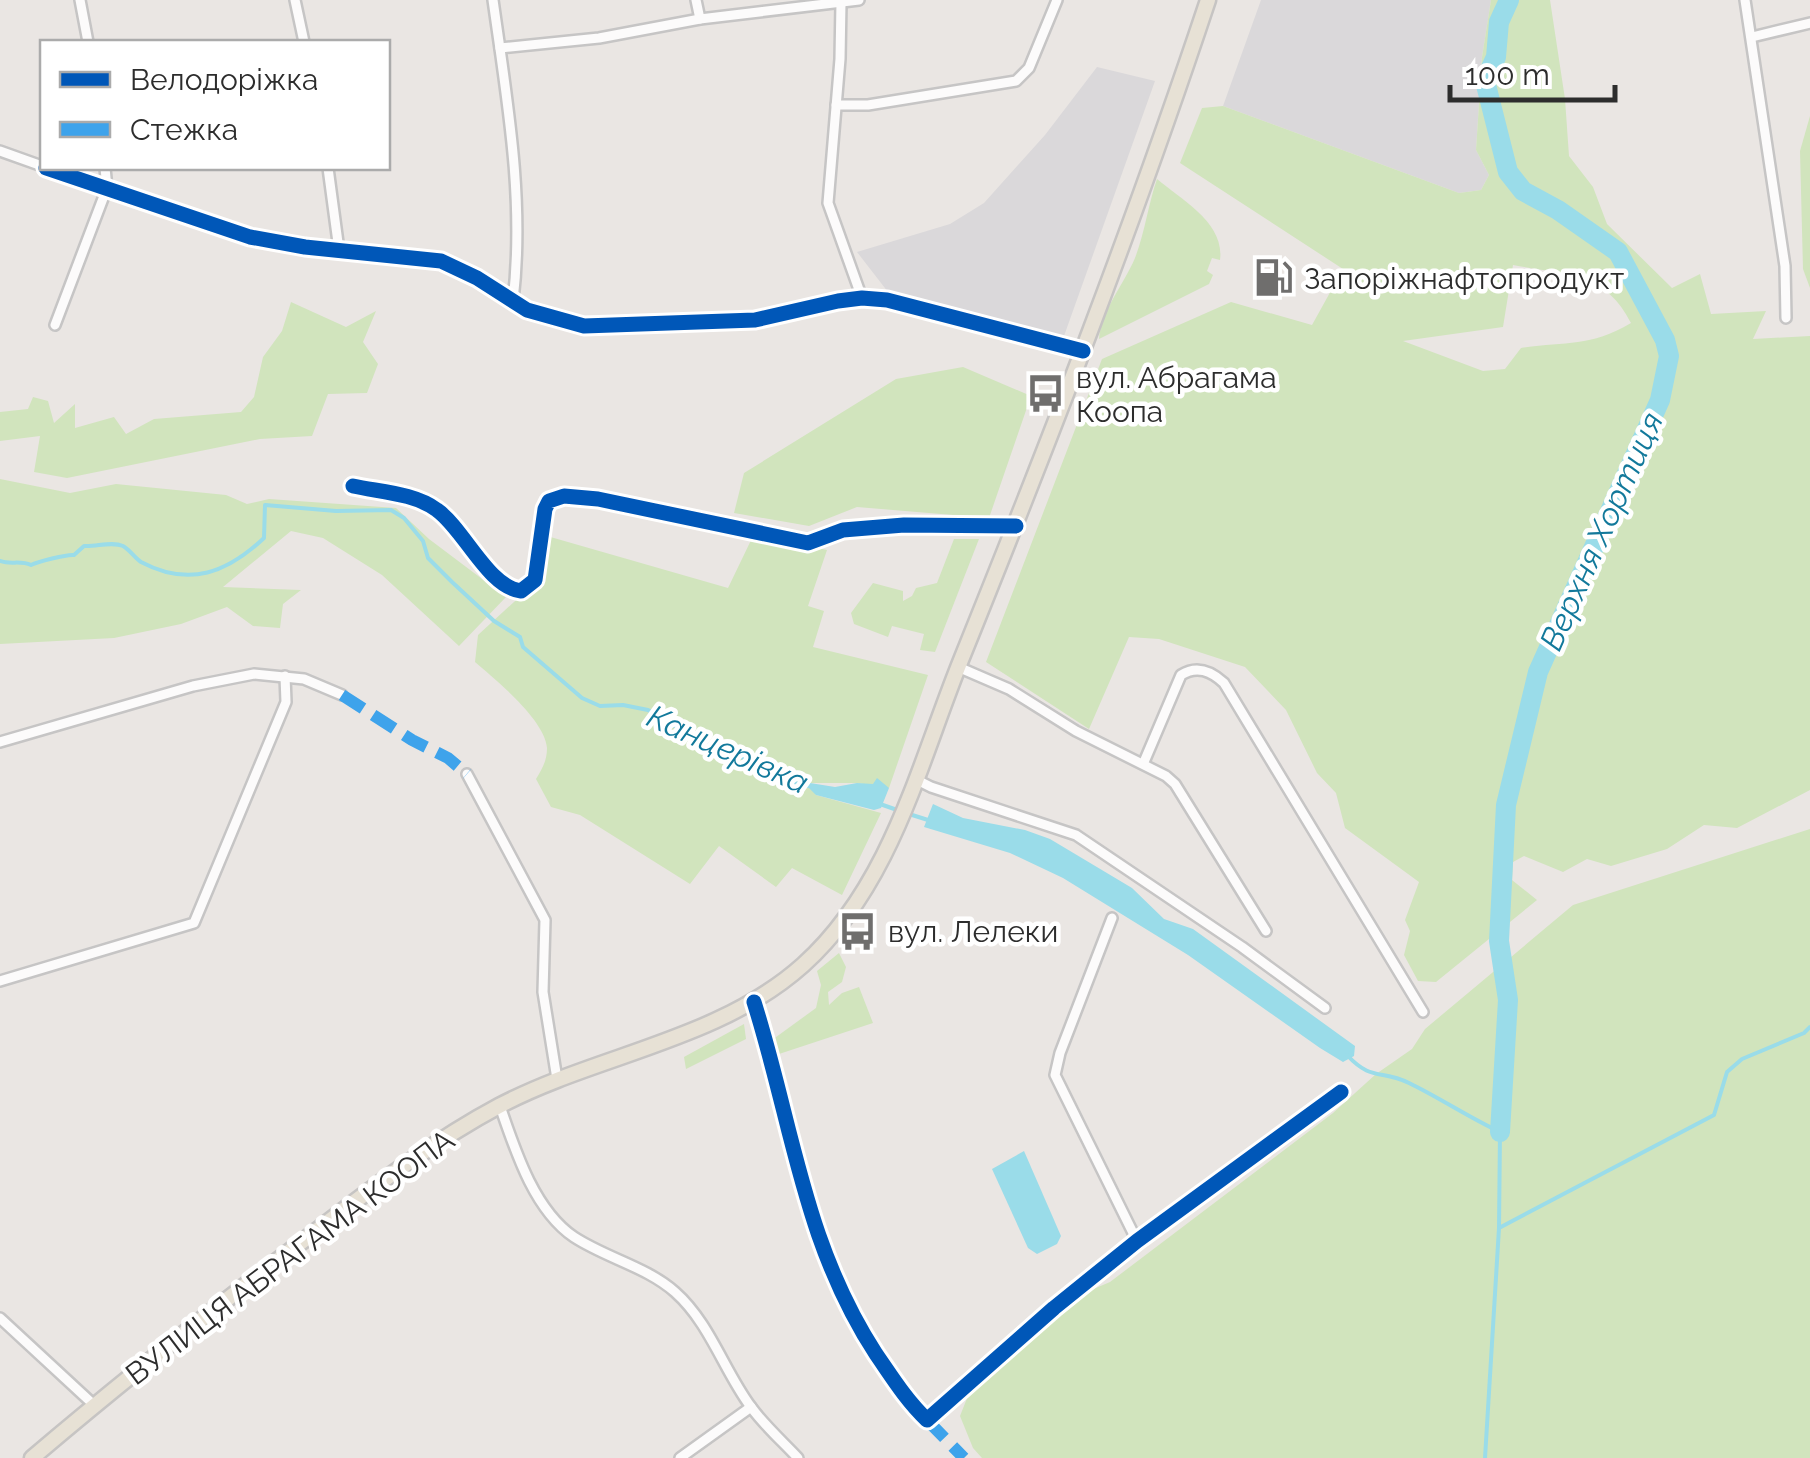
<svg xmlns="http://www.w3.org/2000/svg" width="1810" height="1458" viewBox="0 0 1810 1458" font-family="Raleway,sans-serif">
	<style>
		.industrial { fill: #dad8da }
		.green { fill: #d1e4bd; fill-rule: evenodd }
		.water { fill: #9adce9 }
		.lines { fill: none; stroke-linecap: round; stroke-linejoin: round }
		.stream { stroke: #9adce9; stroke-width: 4 }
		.river { stroke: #9adce9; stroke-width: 20 }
		.street-casing { stroke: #c6c5c5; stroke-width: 14 }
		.primary-casing { stroke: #c6c4c3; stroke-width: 19 }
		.street { stroke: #fcfbfb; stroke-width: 9 }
		.primary { stroke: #e7e1d5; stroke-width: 14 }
		.quiet { stroke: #3ea3eb; stroke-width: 12; stroke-dasharray: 25 12; stroke-linecap: butt }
		.cycleway-casing { stroke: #fff; stroke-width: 21 }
		.cycleway { stroke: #0057b8; stroke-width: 15 }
		.labels { text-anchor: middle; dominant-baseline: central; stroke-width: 9; stroke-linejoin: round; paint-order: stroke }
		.poi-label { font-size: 30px; fill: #2d2d2d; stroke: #fff; text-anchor: start }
		.street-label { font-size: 30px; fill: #2d2d2d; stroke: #fff }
		.water-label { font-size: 32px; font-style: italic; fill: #12799b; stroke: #fff }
	</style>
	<rect width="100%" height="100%" fill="#eae6e3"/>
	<g class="industrial">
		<path d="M1261,0H1491L1482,57L1476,150L1489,175L1481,190L1459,193L1223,106Z"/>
		<path d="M1097,67L1155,81L1064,336L888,292L857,252L950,224L984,203L1045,135Z"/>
	</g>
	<g class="green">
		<path d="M1491,0H1550L1565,99L1569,156L1593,187L1607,224L1672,288L1700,274L1711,314L1766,311L1753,339L1810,336V790L1737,828L1704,825L1667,849L1611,866L1587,859L1563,872L1524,856L1513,862L1512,880L1537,900L1436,982L1418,981L1404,955L1410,931L1405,920L1419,882L1345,828L1336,793L1317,773L1286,710L1245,667L1159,639L1129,637L1089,729L986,662L1102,359L1231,302L1312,325L1343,269L1180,163L1202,108L1223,106L1459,193L1481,190L1489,175L1476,150L1482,57ZM1513,265C1565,275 1605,271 1631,323C1589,348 1565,341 1521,348L1505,369L1483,371L1403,341L1503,327Z"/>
		<path d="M1810,116V288L1803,269L1800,151Z"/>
		<path d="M1157,179C1182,200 1225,223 1220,260L1212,258L1207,271L1213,275L1209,284L1099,339C1101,311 1124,284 1135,258C1145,232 1148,205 1157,179Z"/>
		<path d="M291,302L346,327L376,311L363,342L378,364L367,393L328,394L312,436L260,439L67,478L34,472L40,436L0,441V412L28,409L33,397L48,401L54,423L75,404V428L114,417L126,434L154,419L241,412L254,397L263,357L282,331Z"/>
		<path d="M963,367L1031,396L989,518L857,507L809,526L734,513L744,473L896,379Z"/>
		<path d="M0,479L70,493L116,484L226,495L247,504L269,499L396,508L429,539L506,597L459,646L382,575L323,538L291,531L223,587L301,590L283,604L280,628L253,626L227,607L181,624L114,638L0,644Z"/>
		<path d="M754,534L827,550L808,606L824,611L813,647L928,675L889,788L857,783H810L816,795L881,813L842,895L792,868L776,887L719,846L690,884L580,815L551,807L536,779C542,769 547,761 547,748C545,720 496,680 475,662L478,635L539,579L547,536L728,588Z"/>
		<path d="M954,539H979L935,652L920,650L924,634L892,626L888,637L854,624L851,613L873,583L903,591V601L912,596L916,588L937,583Z"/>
		<path d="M1810,829V1458H982L973,1448L960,1416L975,1378L1077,1296L1110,1282L1333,1113L1376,1074L1412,1049L1425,1029L1573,905Z"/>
		<path d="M839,953L846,967L842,982L828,992L829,1005L842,993L859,987L873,1023L776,1055L772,1040L816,1008L821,985L817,971Z"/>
		<path d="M744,1024L746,1039L686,1069L684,1057Z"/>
	</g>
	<g class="water">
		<path d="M877,778L889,788L881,808L874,810L816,795L806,785L810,783L835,787L857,783L873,784Z"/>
		<path d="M933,804L963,818L1025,830L1050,839L1132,888L1164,919L1193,929L1355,1046L1354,1056L1343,1062L1320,1048L1188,955L1063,878L1010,853L924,827Z"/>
		<path d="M1024,1151L1061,1236L1057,1244L1037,1254L1028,1248L992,1169Z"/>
	</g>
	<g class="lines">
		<g class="stream">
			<path d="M0,561C11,565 20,560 31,565C37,562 67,554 74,555L84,546C96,547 112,541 123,546C130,550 135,558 141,562C190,588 228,572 264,538L265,505L336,511L391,510L404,518L423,541L428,558L452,582L494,621L520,637L523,647L582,698L600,706L623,705L648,710L705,744L760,764L776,778L808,786"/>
			<path d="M880,804L900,811"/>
			<path d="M909,814L928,820"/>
			<path d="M1347,1055C1372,1082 1381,1069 1409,1083C1440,1098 1468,1117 1500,1132L1499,1228"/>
			<path d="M1485,1458L1499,1228L1714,1115L1727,1072L1742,1059L1804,1033L1810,1027"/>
		</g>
		<path class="river" d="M1500,1132L1508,1000L1499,941L1506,805L1538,672L1660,400L1669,356L1665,340L1618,252L1558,210L1523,191L1508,172L1485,81L1496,57L1499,22L1509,0"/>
		<defs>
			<g id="street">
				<path d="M80,0L88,42"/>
				<path d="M295,0L304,42"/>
				<path d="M493,0C507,100 525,200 513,301"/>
				<path d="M696,0L700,19"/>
				<path d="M1745,0L1785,266L1786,318"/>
				<path d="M841,2L840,59L828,203L862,298"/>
				<path d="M1752,37L1810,23"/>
				<path d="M500,48L599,38L700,19L859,0"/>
				<path d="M836,105H868L1016,81L1029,68L1057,0"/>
				<path d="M0,151L42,166"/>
				<path d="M46,168L250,237L305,247L441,261L477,278L527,310L584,326L755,320L838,301L862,298L887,300L1083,351"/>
				<path d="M328,168L339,250"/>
				<path d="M55,325L107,188L105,168"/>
				<path d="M353,486C380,492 414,493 437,510C464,529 488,587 521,591L535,580L545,509L549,501L564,496L598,499L808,543L843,530L904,525L1016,526"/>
				<path d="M958,667L1009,689L1076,731L1166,776L1175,784L1266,931"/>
				<path d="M0,742L193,686L254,674L304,679L342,695"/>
				<path d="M1144,762L1181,675C1197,665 1211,671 1224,683L1423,1012"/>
				<path d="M467,774L545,920L543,992L557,1079"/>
				<path d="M915,779L931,787L1076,835L1242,947L1325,1008"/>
				<path d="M1112,918L1060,1053L1055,1075L1137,1241"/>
				<path d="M0,981L194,923L286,702L285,676"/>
				<path d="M754,1002C793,1125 803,1242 876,1354C892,1377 906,1400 927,1420L1054,1308L1137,1241L1341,1092"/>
				<path d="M500,1106C515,1150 534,1210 574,1237C606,1258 647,1267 675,1292C710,1323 724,1371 751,1407C764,1425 782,1441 798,1458"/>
				<path d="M0,1318L94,1405"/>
				<path d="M680,1458L751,1407"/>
			</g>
			<path id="primary" d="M32,1458C118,1385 206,1315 295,1247C361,1197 426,1145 499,1106C598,1054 718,1041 803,965C891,886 919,764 961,660C1049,442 1134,223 1208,0"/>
		</defs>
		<use href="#street" class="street-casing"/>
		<use href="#primary" class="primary-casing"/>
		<use href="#street" class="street"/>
		<use href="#primary" class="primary"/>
		<g class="quiet">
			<path d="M342,695L412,740L448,758L467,774"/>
			<path d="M927,1420L964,1458"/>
		</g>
		<defs>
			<g id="cycleway">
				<path d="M46,168L250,237L305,247L441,261L477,278L527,310L584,326L755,320L838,301L862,298L887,300L1083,351"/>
				<path d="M353,486C380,492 414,493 437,510C464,529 488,587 521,591L535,580L545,509L549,501L564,496L598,499L808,543L843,530L904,525L1016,526"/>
				<path d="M754,1002C793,1125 803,1242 876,1354C892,1377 906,1400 927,1420L1054,1308L1137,1241L1341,1092"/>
			</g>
		</defs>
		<use href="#cycleway" class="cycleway-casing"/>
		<use href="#cycleway" class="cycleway"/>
	</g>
	<defs>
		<symbol id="fuel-bare" viewBox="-9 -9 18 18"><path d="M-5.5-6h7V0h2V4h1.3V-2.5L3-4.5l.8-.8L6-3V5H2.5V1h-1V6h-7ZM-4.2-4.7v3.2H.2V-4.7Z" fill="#6f6e6d" stroke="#fff" stroke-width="2.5" paint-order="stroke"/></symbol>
		<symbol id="bus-bare" viewBox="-9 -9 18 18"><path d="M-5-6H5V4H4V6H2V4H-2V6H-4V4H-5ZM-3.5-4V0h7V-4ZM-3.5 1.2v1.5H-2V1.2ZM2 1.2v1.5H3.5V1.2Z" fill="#6f6e6d" stroke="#fff" stroke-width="2.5" paint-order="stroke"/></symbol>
	</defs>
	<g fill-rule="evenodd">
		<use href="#fuel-bare" x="1246" y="250" width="55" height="55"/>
		<use href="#bus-bare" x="1018" y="366" width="55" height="55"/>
		<use href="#bus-bare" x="830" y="904" width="55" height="55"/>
	</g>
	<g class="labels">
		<g class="poi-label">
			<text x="1304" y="278">Запоріжнафтопродукт</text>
			<text x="1076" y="377">вул. Абрагама<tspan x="1076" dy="34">Коопа</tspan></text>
			<text x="888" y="931">вул. Лелеки</text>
		</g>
		<g class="street-label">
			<text transform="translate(290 1257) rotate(-37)">ВУЛИЦЯ АБРАГАМА КООПА</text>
		</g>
		<g class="water-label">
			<text transform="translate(1601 531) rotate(-66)">Верхня Хортиця</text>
			<text transform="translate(728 749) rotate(24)">Канцерівка</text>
		</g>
	</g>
	<rect x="40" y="40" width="350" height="130" fill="#ffffff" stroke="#ababab" stroke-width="2.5"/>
	<rect x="60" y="72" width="50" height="15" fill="#0057b8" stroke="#ababab" stroke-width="2.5"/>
	<text x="130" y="90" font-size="30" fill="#2d2d2d">Велодоріжка</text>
	<rect x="60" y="122" width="50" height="15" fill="#3ea3eb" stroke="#ababab" stroke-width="2.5"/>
	<text x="130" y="140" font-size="30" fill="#2d2d2d">Стежка</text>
	<path d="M1450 85v15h165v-15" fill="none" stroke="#2d2d2d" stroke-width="5"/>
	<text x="1465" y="85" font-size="30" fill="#2d2d2d" stroke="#ffffff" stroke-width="8" paint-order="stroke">100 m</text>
</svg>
